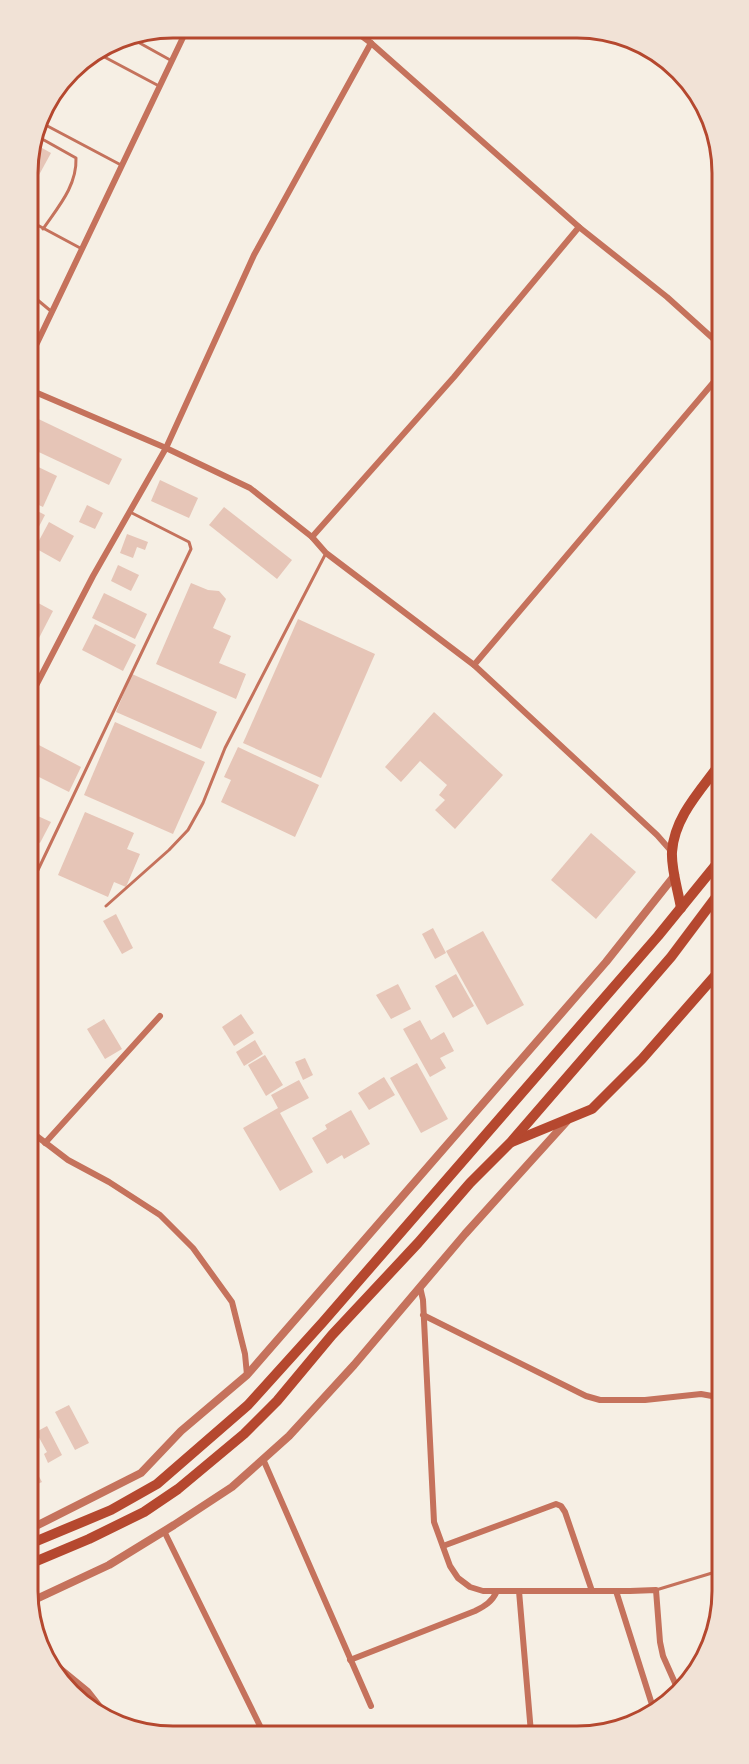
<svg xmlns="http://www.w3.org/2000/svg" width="749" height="1764" viewBox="0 0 749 1764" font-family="'IBM Plex Sans',sans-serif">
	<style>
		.building { fill: #e6c5b7 }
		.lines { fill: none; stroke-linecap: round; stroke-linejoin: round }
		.service { stroke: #c5725c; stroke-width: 3 }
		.minor { stroke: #c5725c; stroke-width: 6 }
		.tertiary { stroke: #c5725c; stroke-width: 8 }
		.secondary { stroke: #b5482f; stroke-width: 9 }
		.trunk { stroke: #b5482f; stroke-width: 10 }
		.rim { fill: none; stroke: #b5482f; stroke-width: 3 }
	</style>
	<rect width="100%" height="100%" fill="#f6efe4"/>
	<g class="building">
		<path d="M33,143L51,153L27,197V162Z"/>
		<path d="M28,414L122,459L109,485L28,447Z"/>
		<path d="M28,462L57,476L43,507L28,500Z"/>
		<path d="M160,480L198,498L189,518L151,501Z"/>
		<path d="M87,505L103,513L95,529L79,522Z"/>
		<path d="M28,506L45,515L31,542L29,541Z"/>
		<path d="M224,507L292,560L277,579L209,525Z"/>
		<path d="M49,522L74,536L60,562L35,548Z"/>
		<path d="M127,534L148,542L145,550L137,547L133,558L120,553Z"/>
		<path d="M118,565L139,575L131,591L111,581Z"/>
		<path d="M191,583L208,590L219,591L226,599L213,628L231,636L219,663L246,674L236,699L156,664Z"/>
		<path d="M104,593L147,614L135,639L92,618Z"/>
		<path d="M29,598L53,611L39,638L29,633Z"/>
		<path d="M298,619L375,654L321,778L243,743Z"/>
		<path d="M95,624L136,645L123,671L82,650Z"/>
		<path d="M132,674L217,712L201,749L116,712Z"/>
		<path d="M434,712L503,775L455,829L435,810L445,800L439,795L447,785L420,761L401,782L385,767Z"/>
		<path d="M115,722L205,762L173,834L84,795Z"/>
		<path d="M35,743L81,767L69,792L29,772V755Z"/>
		<path d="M238,747L319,785L295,837L221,802L231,780L224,777Z"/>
		<path d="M29,812L51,822L40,843L29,838Z"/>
		<path d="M85,812L134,833L127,849L140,854L126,887L114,882L108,897L58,875Z"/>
		<path d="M591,833L636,872L596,919L551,880Z"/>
		<path d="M29,849L38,853L30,870Z"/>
		<path d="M116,914L133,948L122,954L103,921Z"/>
		<path d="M433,928L446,953L435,959L422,934Z"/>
		<path d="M483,931L524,1005L487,1025L446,951Z"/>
		<path d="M456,974L474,1006L453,1018L435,986Z"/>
		<path d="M398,984L411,1009L391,1019L376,995Z"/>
		<path d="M241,1014L254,1033L234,1046L222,1027Z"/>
		<path d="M104,1019L122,1049L105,1059L87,1029Z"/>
		<path d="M420,1020L431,1040L444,1032L454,1051L440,1058L446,1068L430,1077L403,1029Z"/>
		<path d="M255,1040L263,1054L244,1066L236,1052Z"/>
		<path d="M265,1055L283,1085L266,1096L248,1065Z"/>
		<path d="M305,1058L313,1075L303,1080L295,1062Z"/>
		<path d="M417,1063L448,1119L421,1133L390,1078Z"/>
		<path d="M384,1077L395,1095L369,1110L358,1093Z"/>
		<path d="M299,1080L309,1098L280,1113L313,1172L280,1191L243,1128L278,1108L271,1095Z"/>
		<path d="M351,1110L370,1144L344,1159L342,1155L327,1164L312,1138L327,1129L325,1125Z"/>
		<path d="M69,1405L89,1443L75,1450L55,1412Z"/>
		<path d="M47,1426L62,1455L48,1463L44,1454L47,1452L36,1432Z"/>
		<path d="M31,1462L42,1482L31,1487Z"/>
	</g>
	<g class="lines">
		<g class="service">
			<path d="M127,36L172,61"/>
			<path d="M95,52L159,86"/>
			<path d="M38,121L121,165"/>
			<path d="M35,135L76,158C77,186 58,207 43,229"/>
			<path d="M28,220L82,249"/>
			<path d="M28,292L52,312"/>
			<path d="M37,872L191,549L189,542L130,512"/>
			<path d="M106,906L169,850L188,830L203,803L225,748L326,553"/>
			<path d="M656,1590L722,1570"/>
		</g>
		<g class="minor">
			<path d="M351,28L371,43L579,227L667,297L718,343"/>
			<path d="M28,362L188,27"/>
			<path d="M28,389L166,448L250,488L312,537L326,553L474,665L657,835L672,852"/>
			<path d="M312,537L454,377L579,227"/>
			<path d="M474,665L718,377"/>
			<path d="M29,699L93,576L166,448L254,255L371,43"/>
			<path d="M30,1131L68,1160L109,1182L160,1215L193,1248L232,1302L245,1354L247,1375"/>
			<path d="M45,1143L160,1016"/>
			<path d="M420,1287L423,1300L434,1522L450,1566L458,1578L470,1587L483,1591H630L656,1590L660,1642L663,1656L679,1692"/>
			<path d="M423,1315L586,1396L600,1400H645L701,1394L712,1396L721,1405"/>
			<path d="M263,1459L371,1706"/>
			<path d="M164,1531L264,1734"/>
			<path d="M443,1546L556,1504L561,1506L565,1512L592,1591"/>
			<path d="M519,1591L531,1733"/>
			<path d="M616,1591L655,1714"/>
			<path d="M49,1659L88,1691L106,1714"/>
			<path d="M350,1660L475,1611C485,1606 492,1602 497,1591"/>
		</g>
		<g class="tertiary">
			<path d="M32,1528L141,1473L181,1431L247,1375L606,962L675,875"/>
			<path d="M32,1601L109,1565L174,1525L232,1487L289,1436L354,1365L465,1234L567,1121"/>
		</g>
		<path class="secondary" d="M662,58L677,70"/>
		<g class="trunk">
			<path d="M681,908C678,890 671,869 672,852C674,818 700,791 719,765"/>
			<path d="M512,1142L592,1109L642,1059L720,970"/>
			<path d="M32,1543L111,1510L157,1484L248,1405L323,1322L658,936L719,861"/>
			<path d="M32,1563L89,1539L144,1512L178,1489L244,1434L277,1401L332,1335L418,1243L470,1183L511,1142L671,957L719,893"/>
		</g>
	</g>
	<path d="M0 0H749V1764H0ZM173 38H577A135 135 0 0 1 712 173V1591A135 135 0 0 1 577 1726H173A135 135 0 0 1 38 1591V173A135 135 0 0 1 173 38Z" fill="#f1e2d6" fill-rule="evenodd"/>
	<path class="rim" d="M173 38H577A135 135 0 0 1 712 173V1591A135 135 0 0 1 577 1726H173A135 135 0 0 1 38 1591V173A135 135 0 0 1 173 38Z"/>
</svg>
